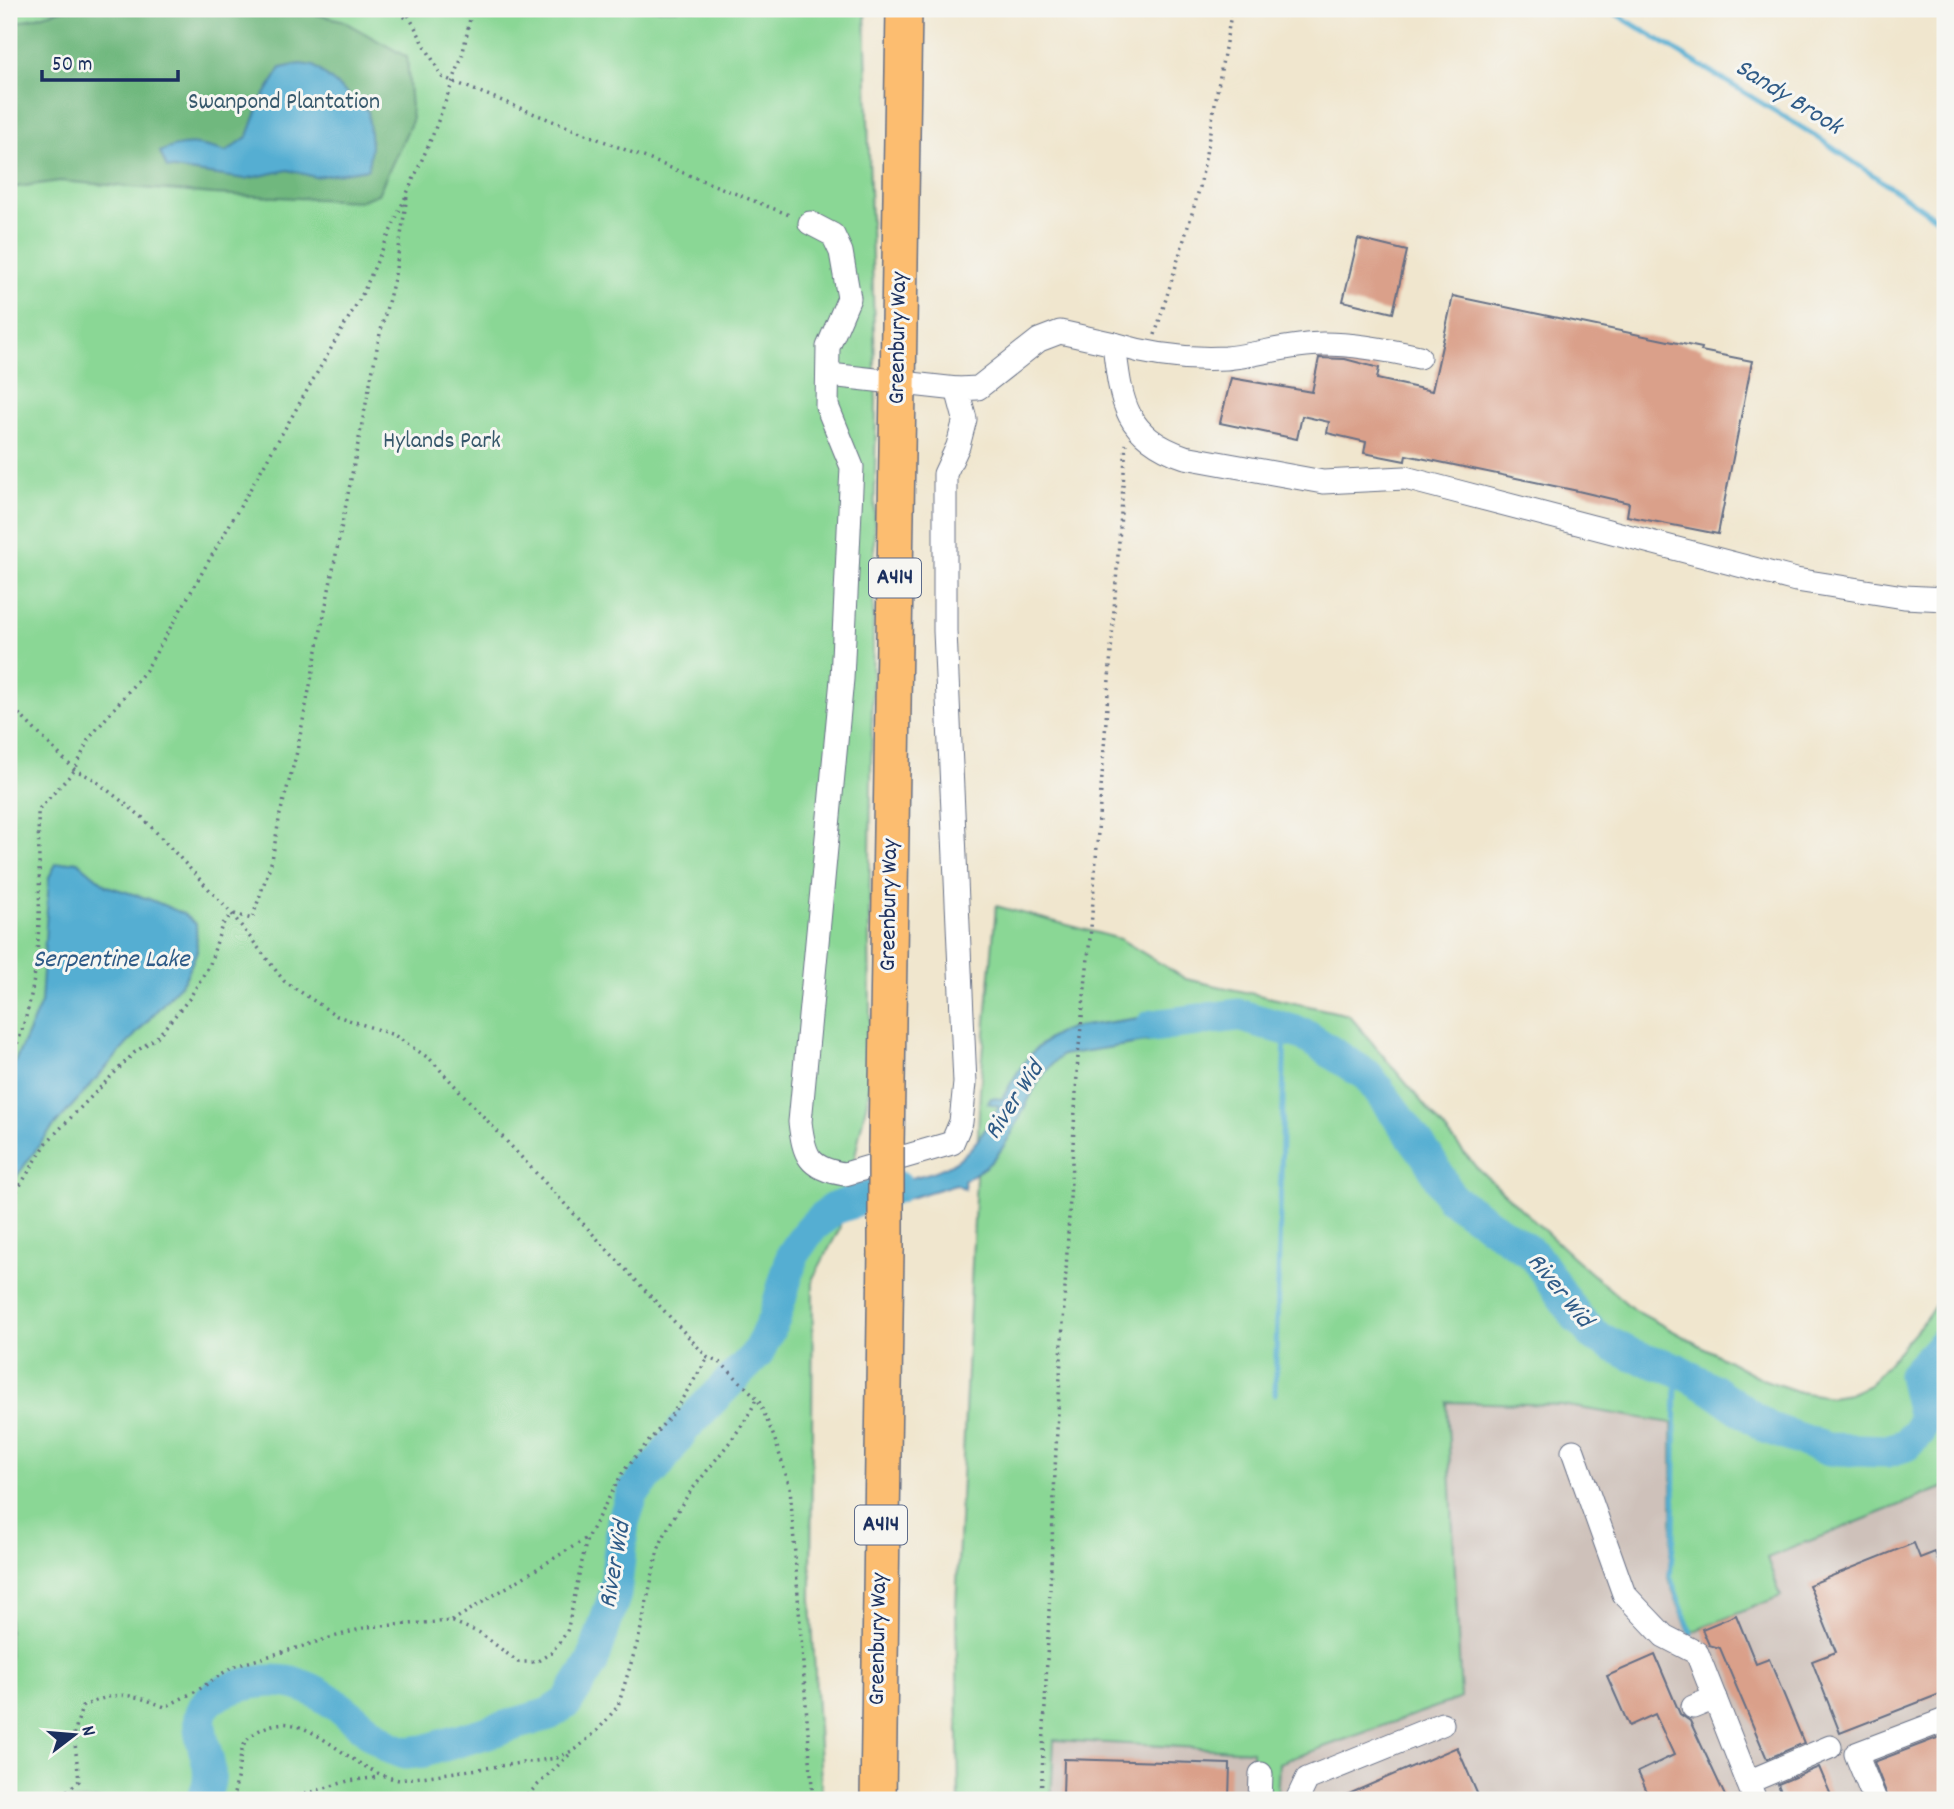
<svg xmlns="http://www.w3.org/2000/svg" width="1954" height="1809" viewBox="0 0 1954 1809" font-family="Dekko,sans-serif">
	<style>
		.industrial { fill: #cec1ba }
		.green { fill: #8ad795; stroke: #52837a; stroke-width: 2 }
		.forest { fill: #6fb87e; stroke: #45746e; stroke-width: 2 }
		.water { fill: #54aed2; stroke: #386e98; stroke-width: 2 }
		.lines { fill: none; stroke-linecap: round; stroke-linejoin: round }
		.stream { stroke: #54aed2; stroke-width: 5 }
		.river { stroke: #54aed2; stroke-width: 33 }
		.building { fill: #daa08a }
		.minor-casing { stroke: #666f85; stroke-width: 25 }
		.highway-casing { stroke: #666f85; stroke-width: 38 }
		.path { stroke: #666f85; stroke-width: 3.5; stroke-dasharray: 2 5; stroke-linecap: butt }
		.minor { stroke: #fff; stroke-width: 23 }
		.highway { stroke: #fcbd6f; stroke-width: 35 }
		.highway-bridge-casing { stroke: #666f85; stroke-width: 38; stroke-linecap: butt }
		.highway-bridge { stroke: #fcbd6f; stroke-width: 35 }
		.labels { text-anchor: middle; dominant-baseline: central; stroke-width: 6; stroke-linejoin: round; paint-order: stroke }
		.shield { fill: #f6f6f2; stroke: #5d6b8a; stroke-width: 2 }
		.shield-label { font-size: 23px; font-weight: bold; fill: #1b2f5e }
		.park-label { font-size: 24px; fill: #37596c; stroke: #f6f6f2 }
		.street-label { font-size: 24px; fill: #1b2f5e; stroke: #f6f6f2 }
		.water-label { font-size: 26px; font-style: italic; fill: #2f5b87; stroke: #f6f6f2 }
	</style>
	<rect width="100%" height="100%" fill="#f6f6f2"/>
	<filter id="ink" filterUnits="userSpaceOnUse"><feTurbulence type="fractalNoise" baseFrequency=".0143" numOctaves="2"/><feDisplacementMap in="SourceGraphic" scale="14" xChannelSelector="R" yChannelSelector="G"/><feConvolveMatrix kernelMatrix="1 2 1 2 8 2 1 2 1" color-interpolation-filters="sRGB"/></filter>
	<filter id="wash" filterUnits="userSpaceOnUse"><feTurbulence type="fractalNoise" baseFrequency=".00686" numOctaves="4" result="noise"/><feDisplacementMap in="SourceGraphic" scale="28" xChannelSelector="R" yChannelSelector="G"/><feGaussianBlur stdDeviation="1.57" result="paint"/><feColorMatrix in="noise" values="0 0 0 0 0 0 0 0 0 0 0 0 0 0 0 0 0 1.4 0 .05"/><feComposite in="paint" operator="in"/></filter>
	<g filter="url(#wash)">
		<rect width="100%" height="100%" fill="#f0e6ce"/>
		<g class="industrial">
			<path d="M1446,1402L1561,1405L1672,1423V1535L1668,1578L1689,1633L1781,1596L1766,1558L1945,1487V1800H1277L1279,1763L1461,1698Z"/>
			<path d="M1053,1740L1252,1751L1250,1800H1051Z"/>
		</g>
		<g class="green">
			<path d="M9,9H865L876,402L869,936L871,1082L839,1230L813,1278L811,1600L822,1800H9Z"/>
			<path d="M996,906L1120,939L1186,979L1349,1015L1476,1167L1573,1257L1634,1310L1762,1379L1800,1392L1830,1397L1849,1394L1869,1385L1926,1319L1945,1290V1487L1767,1558L1781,1596L1689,1633L1668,1578L1672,1535V1423L1561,1405L1447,1402L1461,1698L1279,1763L1277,1800H1250L1252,1751L1054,1740L1051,1800H959L956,1606L980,1090Z"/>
		</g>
		<path class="forest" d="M64,9H293L341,20L407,57L412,121L378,194L359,201L213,194L60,181L9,188V25Z"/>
		<g class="water">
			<path d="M300,64L314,66L368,111L371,146L368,169L315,177L288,170L245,179L167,168L160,152C184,140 201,144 226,152L248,136L261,101L281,68Z"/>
			<path d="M77,861L107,886L149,899L182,913L196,924L197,951L185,979L48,1133L9,1187V1075L41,1003L49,877L56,864Z"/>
			<path d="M1194,1010L1198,1034L1062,1055C1027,1083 1022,1129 992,1161C984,1169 973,1174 964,1181L965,1189L956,1184L857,1214L855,1190C883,1183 926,1178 951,1164C972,1153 988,1126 999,1106L988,1103L991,1098L1002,1099C1022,1064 1031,1044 1070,1028Z"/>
		</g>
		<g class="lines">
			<g class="stream">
				<path d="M1608,9L1814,135L1945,224"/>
				<path d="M1676,1369L1674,1534L1670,1576L1691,1633"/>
				<path d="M1275,1394L1285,1027"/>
			</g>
			<g class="river">
				<path d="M1152,1026L1238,1015L1303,1034L1368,1076L1427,1156L1451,1198L1534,1255L1577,1317L1595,1336L1632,1355L1676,1369L1713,1390L1768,1428L1827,1449L1887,1451L1906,1445L1919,1431L1924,1417L1914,1375L1945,1341"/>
				<path d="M202,1800C221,1767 197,1748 200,1717C202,1702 218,1693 230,1689C308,1662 334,1707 391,1748L406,1753L424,1751L549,1714L567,1702L592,1663L615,1594L623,1522L633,1492L657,1466L685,1427L757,1354L774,1319L793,1254L810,1229L833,1209L897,1187"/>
			</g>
		</g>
		<g id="blocks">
			<g class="building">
				<path d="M1358,239L1407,251L1393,313L1343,301Z"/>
				<path d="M1453,296L1702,348L1701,351L1752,361L1718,534L1627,516L1629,503L1578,491L1406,455L1405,461L1364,453L1366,442L1327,433L1329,422L1302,416L1297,439L1220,423L1231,378L1312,392L1319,358L1345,359L1379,368L1377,379L1432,391Z"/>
				<path d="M1914,1543L1920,1558L1935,1552L1945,1579V1692L1840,1733L1812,1661L1836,1652L1809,1585Z"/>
				<path d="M1736,1615L1756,1664L1769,1659L1804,1743L1767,1759L1720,1648L1709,1645L1702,1629Z"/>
				<path d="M1655,1655L1680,1714L1690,1721L1727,1800H1651L1638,1772L1674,1755L1655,1714L1629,1726L1607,1676Z"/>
				<path d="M1945,1735V1800H1889L1874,1762Z"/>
				<path d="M1457,1747L1480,1800H1335Z"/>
				<path d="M1064,1759L1230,1764L1229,1800L1063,1796Z"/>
				<path d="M1819,1767L1833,1800H1784L1778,1784Z"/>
			</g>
		</g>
	</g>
	<g filter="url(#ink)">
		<use href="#blocks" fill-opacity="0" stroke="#666f85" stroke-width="2"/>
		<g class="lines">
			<defs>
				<g id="minor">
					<path d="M810,223L833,235L841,252L849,298L828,347L827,406L852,467L842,679L800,1122C804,1155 808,1169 845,1174L952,1143L961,1122L965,1083L945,631V474L958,446L965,419L957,389L978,388L1039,340L1060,332L1114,344C1121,402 1124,436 1185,457L1323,482L1405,478L1796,580L1904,597L1945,599"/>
					<path d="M1114,344C1150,355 1188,360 1226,358C1258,355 1291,344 1323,344C1355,344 1388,350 1419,357"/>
					<path d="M830,375L957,389"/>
					<path d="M1573,1451L1624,1594L1664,1636L1697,1653L1755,1800"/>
					<path d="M1693,1707L1715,1698"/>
					<path d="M1748,1782L1830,1747"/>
					<path d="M1260,1800L1261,1774"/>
					<path d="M1297,1800L1307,1779L1442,1724"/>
					<path d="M1875,1800L1856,1754L1945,1720"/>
				</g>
				<g id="highway">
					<path d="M886,1147L904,9"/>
					<path d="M878,1800L886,1249"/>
				</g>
			</defs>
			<use href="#minor" class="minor-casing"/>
			<use href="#highway" class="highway-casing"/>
			<g class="path">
				<path d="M392,9L408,19"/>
				<path d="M405,9L442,77L792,216"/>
				<path d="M1155,335L1200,187L1232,9"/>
				<path d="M9,704L75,770L92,778L142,817L232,914L284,981L337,1016L394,1035L430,1059L708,1358L721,1363L758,1399L774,1437L790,1487L813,1800"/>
				<path d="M234,914L252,919L272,860L280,814L296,756L379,338L395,275L407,196"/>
				<path d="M9,1063C47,982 39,897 38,810L75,770L88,740L146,670L363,293L432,137L462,57L472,9"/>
				<path d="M9,1203L48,1141L134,1053L157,1037L189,999L210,964L222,925L232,914"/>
				<path d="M452,1621L587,1538"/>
				<path d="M56,1800L79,1781L74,1734L82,1707C117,1690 130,1693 165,1707L198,1690L232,1667L367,1627L451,1621L480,1633L518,1662H536L551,1653L567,1632L587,1538L624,1470L673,1413L708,1358"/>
				<path d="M232,1800C238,1783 238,1764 243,1747C249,1732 273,1721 289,1724C324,1730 357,1772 399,1780L557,1758L576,1749L598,1730L618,1706L639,1637L658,1550C665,1532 675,1514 686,1498C700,1477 755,1417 756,1396"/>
				<path d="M285,1800L348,1781L379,1777"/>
				<path d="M522,1800L572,1752"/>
				<path d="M1041,1800L1056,1448L1078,1056L1091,928L1126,444"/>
			</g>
			<use href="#minor" class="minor"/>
			<use href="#highway" class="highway"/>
			<defs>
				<path id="highway-bridge" d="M886,1249V1147"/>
			</defs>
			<use href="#highway-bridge" class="highway-bridge-casing"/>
			<use href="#highway-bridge" class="highway-bridge"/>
		</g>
	</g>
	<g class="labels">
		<g class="shield">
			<rect x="869" y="558.5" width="52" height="39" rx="5"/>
			<rect x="855" y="1505.5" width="52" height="39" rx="5"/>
		</g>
		<g class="shield-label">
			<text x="895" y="578">A414</text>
			<text x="881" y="1525">A414</text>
		</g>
		<g class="park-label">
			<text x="284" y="103">Swanpond Plantation</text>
			<text x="442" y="442">Hylands Park</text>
		</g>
		<g class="street-label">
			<text transform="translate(899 338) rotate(-89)">Greenbury Way</text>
			<text transform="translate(890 905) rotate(-89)">Greenbury Way</text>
			<text transform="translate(879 1639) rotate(-89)">Greenbury Way</text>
		</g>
		<g class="water-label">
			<text transform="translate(1788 98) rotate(32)">Sandy Brook</text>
			<text x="111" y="960">Serpentine Lake</text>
			<text transform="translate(1015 1101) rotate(-57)">River Wid</text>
			<text transform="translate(1559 1291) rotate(51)">River Wid</text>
			<text transform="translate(616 1565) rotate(-80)">River Wid</text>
		</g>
	</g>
	<rect width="1954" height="1809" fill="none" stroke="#f6f6f2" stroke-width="35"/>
	<g transform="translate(74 1735) rotate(74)" stroke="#f6f6f2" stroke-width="5" paint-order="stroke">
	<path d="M0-5L12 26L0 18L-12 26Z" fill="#1b2f5e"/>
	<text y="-10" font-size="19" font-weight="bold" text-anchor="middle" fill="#1b2f5e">N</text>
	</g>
	<path d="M42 70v10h136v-10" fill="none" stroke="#1b2f5e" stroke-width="3.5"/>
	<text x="52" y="70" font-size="21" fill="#1b2f5e" stroke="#f6f6f2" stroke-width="5" paint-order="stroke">50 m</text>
</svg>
